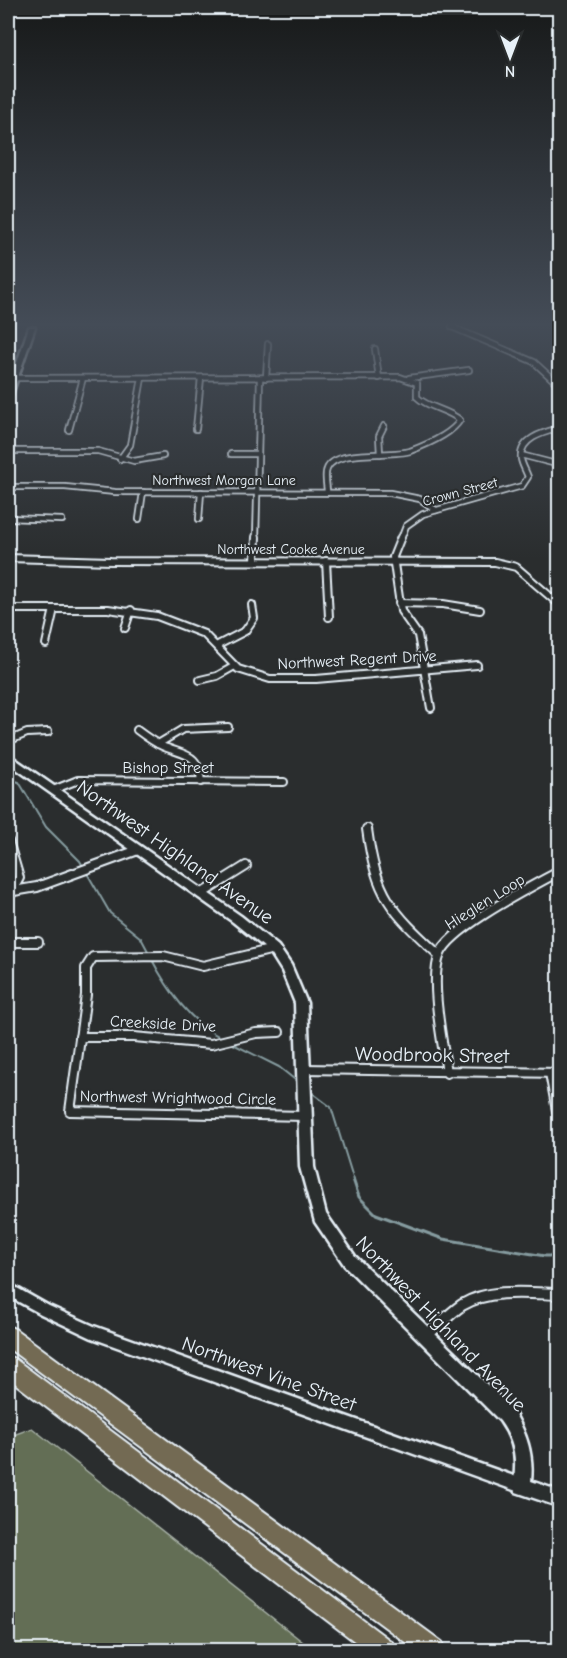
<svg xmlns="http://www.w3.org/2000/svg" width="567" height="1658" viewBox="0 0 567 1658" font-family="'Comic Neue',sans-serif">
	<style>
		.built { fill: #3f3c41 }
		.green { fill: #636e55; stroke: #a6b0a6; stroke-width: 1.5 }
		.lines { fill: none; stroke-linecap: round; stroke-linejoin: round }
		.stream-far1 { stroke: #869ca0; stroke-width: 2 }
		.stream { stroke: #869ca0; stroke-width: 3 }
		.minor-far3-casing { stroke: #e8f1f8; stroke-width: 8 }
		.minor-far2-casing { stroke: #e8f1f8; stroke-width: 10 }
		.minor-far1-casing { stroke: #e8f1f8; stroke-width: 12 }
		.minor-casing { stroke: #e8f1f8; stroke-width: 14 }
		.tertiary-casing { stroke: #e8f1f8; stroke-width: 5 }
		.secondary-casing { stroke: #e8f1f8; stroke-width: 5 }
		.motorway-casing { stroke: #e8f1f8; stroke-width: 4 }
		.minor-far3 { stroke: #2a2d2e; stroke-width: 4.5 }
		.minor-far2 { stroke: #2a2d2e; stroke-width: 6 }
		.minor-far1 { stroke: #2a2d2e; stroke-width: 8 }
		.minor { stroke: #2a2d2e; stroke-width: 10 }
		.tertiary { fill: #2a2d2e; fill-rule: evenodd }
		.secondary { fill: #2a2d2e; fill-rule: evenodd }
		.motorway { fill: #736b52; fill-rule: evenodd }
		.labels { text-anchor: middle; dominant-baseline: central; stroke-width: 4.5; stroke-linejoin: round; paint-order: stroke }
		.far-street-label { font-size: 14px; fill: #e8f1f8; stroke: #2a2d2e }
		.street-label { font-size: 16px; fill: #e8f1f8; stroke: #2a2d2e }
		.near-street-label { font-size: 20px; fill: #e8f1f8; stroke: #2a2d2e }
	</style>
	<rect width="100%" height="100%" fill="#2a2d2e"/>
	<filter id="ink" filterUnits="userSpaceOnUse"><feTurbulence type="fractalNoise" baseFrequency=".0167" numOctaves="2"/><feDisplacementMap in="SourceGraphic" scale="12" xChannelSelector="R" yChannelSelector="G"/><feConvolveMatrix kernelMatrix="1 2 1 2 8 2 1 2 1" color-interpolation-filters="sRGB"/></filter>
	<g filter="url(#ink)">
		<path class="built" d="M8,329H27L8,379Z"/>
		<path class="green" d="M32,1428L313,1650H8V1437Z"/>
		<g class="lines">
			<g class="stream-far1">
				<path d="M8,779L19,782L46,827L80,861L110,913L141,938L149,953"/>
				<path d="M151,958C168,990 190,1023 224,1039"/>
				<path d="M229,1042L279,1067L299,1083"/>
				<path d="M311,1092L331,1107L354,1181"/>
			</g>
			<path class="stream" d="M353,1179L359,1197L376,1214L443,1239L545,1256H560"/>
			<defs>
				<g id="minor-far3">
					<path d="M452,327L534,362L560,386"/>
					<path d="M375,349L379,378"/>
					<path d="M15,378L400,377L417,383V397C428,408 447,409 460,420C452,434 426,445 410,451C391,457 335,448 327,469C324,475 327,486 327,492"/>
					<path d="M266,378L268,344"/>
					<path d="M409,378L469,370"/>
					<path d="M196,429L201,378"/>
					<path d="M69,430L83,378"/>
					<path d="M8,451H98L134,461L163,456"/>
					<path d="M231,454H257"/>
					<path d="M380,454L379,436L384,426"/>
					<path d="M521,455L560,465"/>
					<path d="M120,459L130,445L142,378"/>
					<path d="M8,487H65L115,492L390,493L420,499L436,510"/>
					<path d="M8,518L62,520"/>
					<path d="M139,519L143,492"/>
					<path d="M199,519L201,492"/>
					<path d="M256,539L260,378"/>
					<path d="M401,539L406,526L423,514L522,486L528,477C526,471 522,465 521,459C519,438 545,432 560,428"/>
				</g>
				<g id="minor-far2">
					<path d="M401,537L393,557L401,611L418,635L431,708"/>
					<path d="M8,558L111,561L495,562L516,567L560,605"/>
					<path d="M255,561L256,537"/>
					<path d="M326,561L329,617"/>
					<path d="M399,603L443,604L480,610"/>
					<path d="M8,609H108L157,616L204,634L238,669L270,679H316L477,665"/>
					<path d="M125,628L131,610"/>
					<path d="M46,644L54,609"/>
					<path d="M218,645L245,631L254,618L252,605"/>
					<path d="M200,680L217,676L233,667"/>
					<path d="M137,730C145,736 153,742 162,746C185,756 199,752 201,782"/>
					<path d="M8,741L27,733L48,732"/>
					<path d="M158,744L183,729L228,727"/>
					<path d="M53,790L78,780L284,782"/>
				</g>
				<g id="minor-far1">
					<path d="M367,829C376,896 391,911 439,955"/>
					<path d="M8,841L19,878L8,899"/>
					<path d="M8,892L37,887L138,850"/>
					<path d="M201,894L246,866"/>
					<path d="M8,942H38"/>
					<path d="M274,949L203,966L163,956L93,957L86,968V995L70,1111L305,1116"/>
					<path d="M80,1037H134L211,1044L256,1033L279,1032"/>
					<path d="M304,1069L560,1073"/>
					<path d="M447,1073C443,1044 429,980 440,954C451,927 533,886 560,871"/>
					<path d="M550,1073L560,1127"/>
				</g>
				<path id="minor" d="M426,1336C438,1326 449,1314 462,1305C490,1288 528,1293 560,1294"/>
				<path id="tertiary" d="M8,1283L49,1306L94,1326L522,1479L527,1481L529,1486L527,1491L522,1493L92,1338L41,1314L8,1296Z"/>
				<g id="secondary">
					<path d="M29,327H35L11,398L8,400V390Z"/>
					<path d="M8,754L241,916L278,946L291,965L307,1003L314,1167L326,1214L355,1256L512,1409C526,1432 534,1454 531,1481L560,1491V1507L516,1492C513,1484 515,1476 515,1467C516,1449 510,1435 500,1421L345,1266L315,1222L300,1167L295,1003L282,971L270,952L233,922L8,763Z"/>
				</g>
				<g id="motorway">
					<path d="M8,1326L15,1329L442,1642L445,1650H416L8,1348Z"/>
					<path d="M8,1356L15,1359L392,1642L395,1650H366L8,1378Z"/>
				</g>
			</defs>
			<use href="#minor-far3" class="minor-far3-casing"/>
			<use href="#minor-far2" class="minor-far2-casing"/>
			<use href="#minor-far1" class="minor-far1-casing"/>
			<use href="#minor" class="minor-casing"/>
			<use href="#tertiary" class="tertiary-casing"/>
			<use href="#secondary" class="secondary-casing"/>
			<use href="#motorway" class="motorway-casing"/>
			<use href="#minor-far3" class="minor-far3"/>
			<use href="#minor-far2" class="minor-far2"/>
			<use href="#minor-far1" class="minor-far1"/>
			<use href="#minor" class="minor"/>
			<use href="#tertiary" class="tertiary"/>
			<use href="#secondary" class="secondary"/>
			<use href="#motorway" class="motorway"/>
		</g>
	</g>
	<linearGradient id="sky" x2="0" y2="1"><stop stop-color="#171919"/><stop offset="0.58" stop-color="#444c57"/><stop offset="1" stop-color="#444c57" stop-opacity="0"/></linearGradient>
	<rect width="567" height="559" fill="url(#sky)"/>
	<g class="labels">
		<g class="far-street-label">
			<text x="224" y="480">Northwest Morgan Lane</text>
			<text transform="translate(460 492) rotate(-15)">Crown Street</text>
			<text x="291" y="549">Northwest Cooke Avenue</text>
		</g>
		<g class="street-label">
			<text transform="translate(357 660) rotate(-3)">Northwest Regent Drive</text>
			<text x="168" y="768">Bishop Street</text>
			<text transform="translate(485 902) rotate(-32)">Hieglen Loop</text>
			<text transform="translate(163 1024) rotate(3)">Creekside Drive</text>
			<text transform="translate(178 1098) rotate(1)">Northwest Wrightwood Circle</text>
		</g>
		<g class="near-street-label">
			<text transform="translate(175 852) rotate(35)">Northwest Highland Avenue</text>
			<text transform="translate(432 1055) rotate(1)">Woodbrook Street</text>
			<text transform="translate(441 1324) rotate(46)">Northwest Highland Avenue</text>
			<text transform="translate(269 1374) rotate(20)">Northwest Vine Street</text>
		</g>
	</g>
	<rect width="567" height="1658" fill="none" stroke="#2a2d2e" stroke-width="30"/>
	<rect x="15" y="15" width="537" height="1628" fill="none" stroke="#e8f1f8" stroke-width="2" filter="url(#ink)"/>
	<g transform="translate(510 57) rotate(180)" stroke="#2a2d2e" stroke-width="4.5" paint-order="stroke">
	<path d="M0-4.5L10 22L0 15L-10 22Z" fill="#e8f1f8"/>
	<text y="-9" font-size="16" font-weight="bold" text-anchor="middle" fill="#e8f1f8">N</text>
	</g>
</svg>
